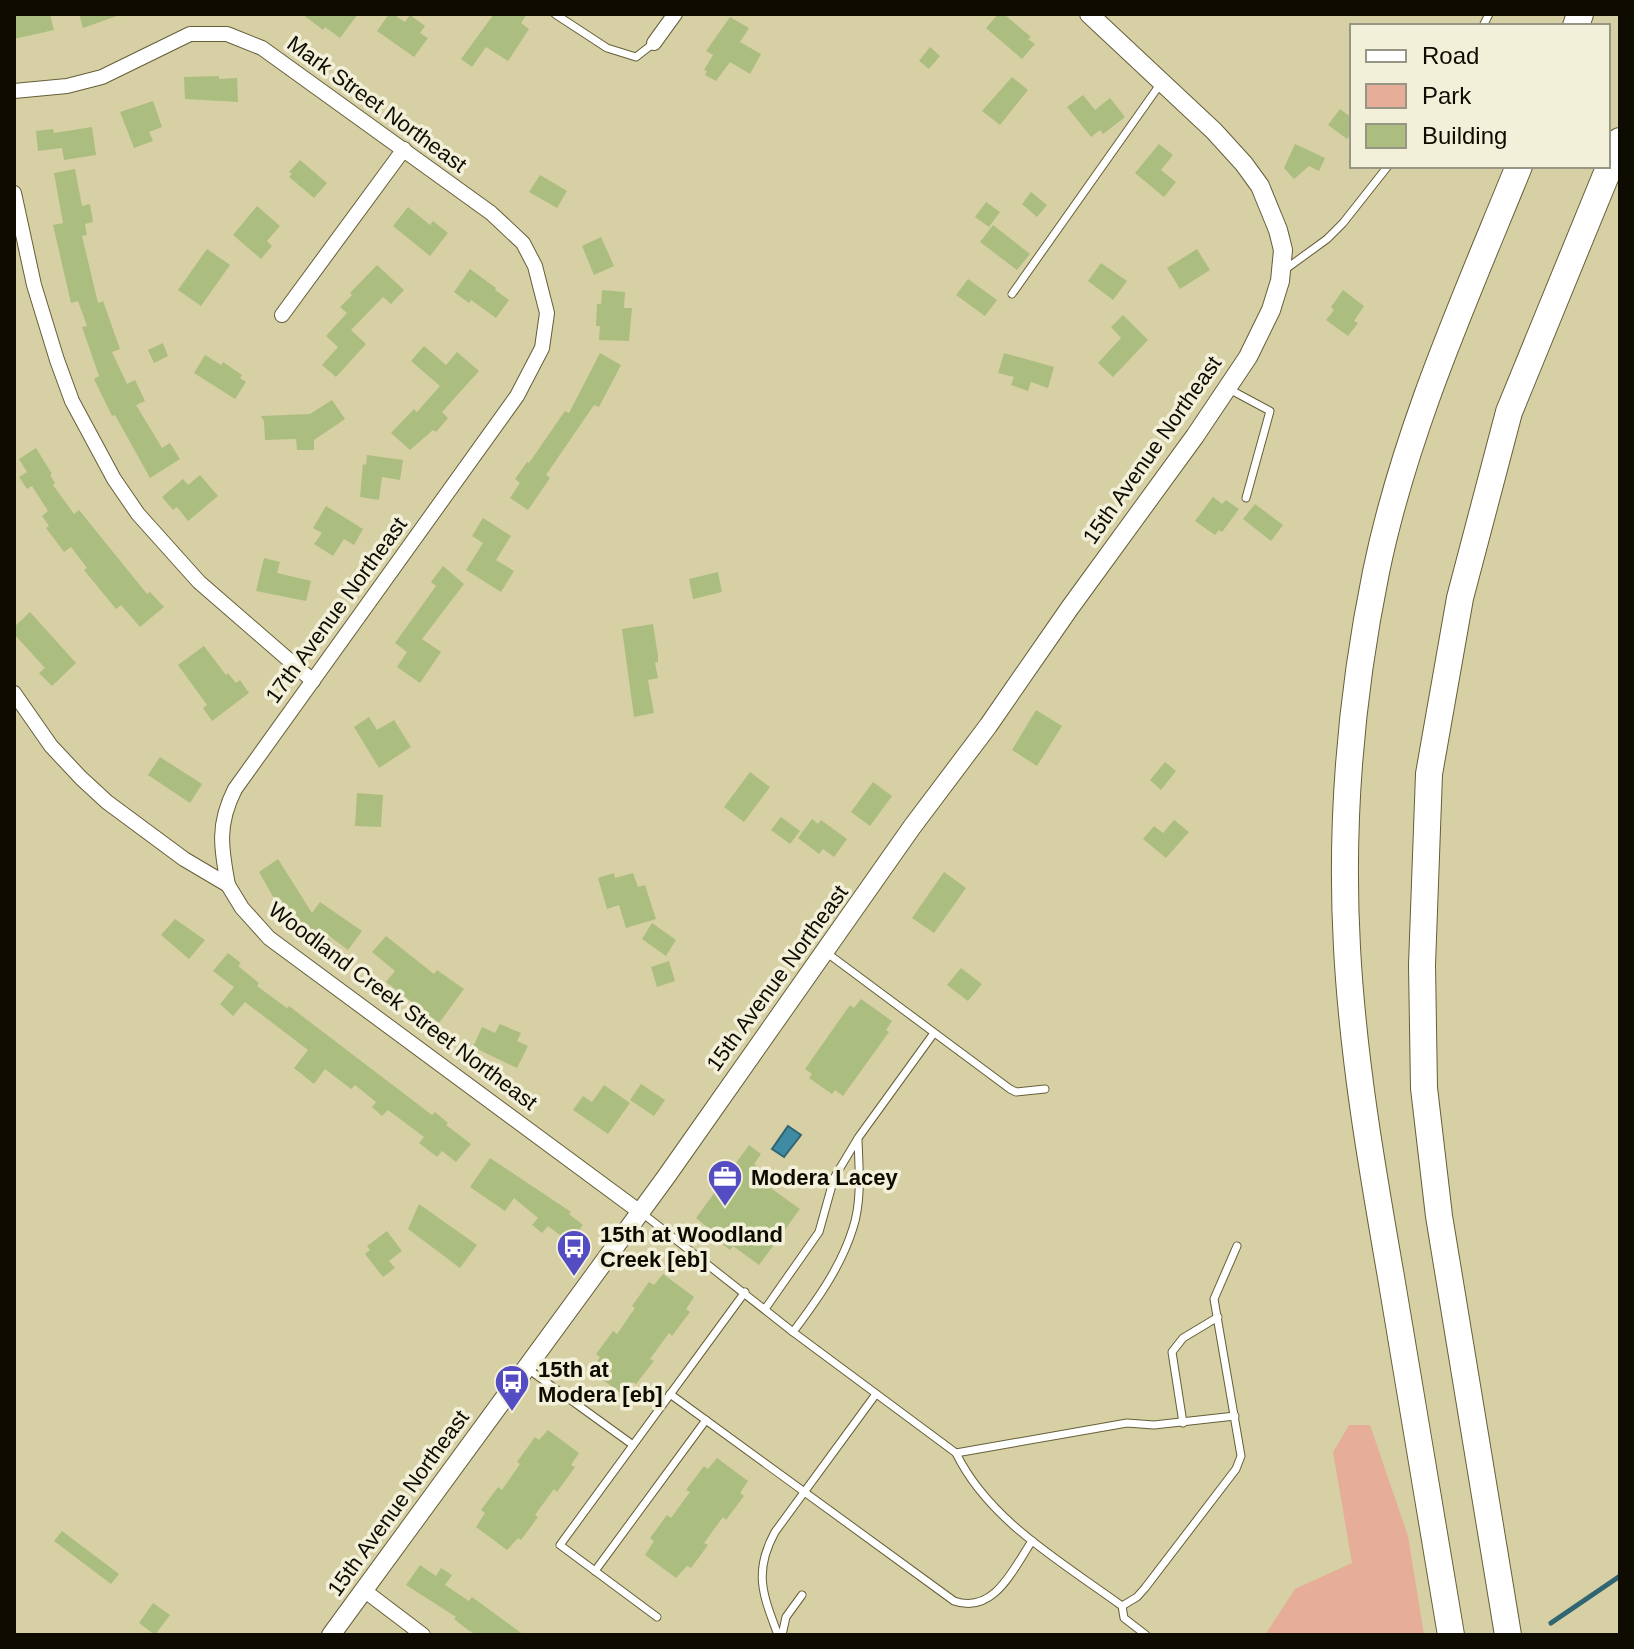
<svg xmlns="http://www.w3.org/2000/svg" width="1634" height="1649" viewBox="0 0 1634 1649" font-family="Helvetica,sans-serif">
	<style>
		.green { fill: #e6ad99 }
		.water { fill: #3e8ba3; stroke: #306572; stroke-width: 2 }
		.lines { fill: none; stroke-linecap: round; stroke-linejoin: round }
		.stream { stroke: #306572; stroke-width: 5 }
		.building { fill: #acbd80 }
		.service-casing { stroke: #655f38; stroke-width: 9 }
		.minor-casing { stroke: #655f38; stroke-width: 16 }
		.tertiary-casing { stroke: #655f38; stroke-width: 20 }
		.motorway-casing { stroke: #655f38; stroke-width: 28 }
		.service { stroke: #fff; stroke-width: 7 }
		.minor { stroke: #fff; stroke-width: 14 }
		.tertiary { stroke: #fff; stroke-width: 18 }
		.motorway { stroke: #fff; stroke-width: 26 }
		.labels { text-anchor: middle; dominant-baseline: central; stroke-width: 7; stroke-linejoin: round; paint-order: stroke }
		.street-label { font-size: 22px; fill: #0e0c01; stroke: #f3f0da }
		.poi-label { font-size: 22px; font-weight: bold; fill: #0e0c01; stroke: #f3f0da; text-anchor: start }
	</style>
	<rect width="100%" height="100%" fill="#d7d0a5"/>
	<path class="green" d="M1349,1425H1370L1408,1536L1424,1635H1265L1295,1589L1352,1563L1333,1452Z"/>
	<path class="water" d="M788,1126L801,1135L784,1157L772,1149Z"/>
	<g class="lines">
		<path class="stream" d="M1551,1623L1620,1576"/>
	</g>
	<g class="building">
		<path d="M14,14H50L54,30L14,39Z"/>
		<path d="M79,14H116L117,16L83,28Z"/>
		<path d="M302,14H358L340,38L325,27L323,30Z"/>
		<path d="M389,14H393L405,22L410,15L425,26L420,33L428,38L414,57L377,31Z"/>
		<path d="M494,14H527L521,23L529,29L508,61L486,47L472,67L461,59Z"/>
		<path d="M998,14H1004L1031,37L1028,39L1035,44L1022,59L986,28Z"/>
		<path d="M730,17L749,28L740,42L761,54L750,74L730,62L716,81L705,75L707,71L704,70L713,55L706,51Z"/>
		<path d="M930,47L940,56L929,69L919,61Z"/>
		<path d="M219,76V79L237,78L238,102L185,99L184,77Z"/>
		<path d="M1012,77L1028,90L1000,125L982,111Z"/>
		<path d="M1083,95L1095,110L1110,98L1125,117L1103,134L1100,130L1091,137L1067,107Z"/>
		<path d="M153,101L162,127L149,132L153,141L134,148L120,112Z"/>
		<path d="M1340,109L1352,118V132L1347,139L1328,125Z"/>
		<path d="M92,127L96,155L64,160L62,148L38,151L36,131L53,129L54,133Z"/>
		<path d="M1159,144L1173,155L1161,170L1176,182L1164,197L1135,173Z"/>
		<path d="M1295,144L1325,158L1319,171L1309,166L1294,179L1284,168Z"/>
		<path d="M300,160L327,183L314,198L289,177L292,174L289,172Z"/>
		<path d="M75,169L82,206L90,204L93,222L85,224L87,235L82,236L98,303L103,301L120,349L112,352L127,384L135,380L145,401L136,405L162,448L170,443L180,459L150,478L115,415L112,416L94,379L99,376L82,327L87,326L78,301L71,303L53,225L63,223L54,173Z"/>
		<path d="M540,175L567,191L557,208L529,192Z"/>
		<path d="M1031,192L1047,205L1037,217L1022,204Z"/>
		<path d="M986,202L1000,212L989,227L975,217Z"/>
		<path d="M257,206L280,226L267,241L272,246L261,259L233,235Z"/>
		<path d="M408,207L430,225L433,221L448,233L430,256L393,226Z"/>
		<path d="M993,225L1030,254L1017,270L980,242Z"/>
		<path d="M601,237L614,266L594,275L582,246Z"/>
		<path d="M207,249L230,265L201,306L178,290Z"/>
		<path d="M1197,249L1210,270L1180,289L1167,268Z"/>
		<path d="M1101,263L1127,281L1113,300L1088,281Z"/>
		<path d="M377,265L404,290L391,304L383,297L351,330L366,344L336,377L322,365L338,347L326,336L347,313L340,307L352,295L350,293Z"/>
		<path d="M470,269L496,288L495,290L509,300L496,318L471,300L469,303L454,292Z"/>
		<path d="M968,279L997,300L985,316L956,295Z"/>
		<path d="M602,290L625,292L624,308H632L629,341L599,340L600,326H596L597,304H601Z"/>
		<path d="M1343,290L1364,306L1354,321L1358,323L1348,336L1326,320L1334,310L1331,307Z"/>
		<path d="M1123,315L1148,340L1113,377L1098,363L1121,338L1111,327Z"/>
		<path d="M163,343L168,356L154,363L148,350Z"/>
		<path d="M424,346L446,365L457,352L479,371L442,412L448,418L436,432L433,430L410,450L391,433L414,409L417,412L440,386L411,361Z"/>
		<path d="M600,353L621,365L599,407L594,405L546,475L550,478L528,510L510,498L520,483L515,479L527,462L529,463L565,411L569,413Z"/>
		<path d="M1004,353L1054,367L1048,388L1031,382L1028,391L1011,385L1014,377L998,373Z"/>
		<path d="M205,355L221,365L223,362L242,375L240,378L246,382L235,399L194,373Z"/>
		<path d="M332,400L345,419L314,440V450H297L296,439L265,440L264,421L261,416L310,414Z"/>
		<path d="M36,448L52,474L50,475L55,483L53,485L74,514L79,510L147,594L150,592L164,607L140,627L121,605L116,609L84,570L87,568L71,547L64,552L46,528L49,526L42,516L48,511L32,486L27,489L19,477L27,472L19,459Z"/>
		<path d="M367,455L403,460L400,480L382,477L379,500L360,497L363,464L366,465Z"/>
		<path d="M200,475L218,496L188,521L177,507L173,510L162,497L183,479L188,485Z"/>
		<path d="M1213,497L1222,504L1226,500L1239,509L1222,532L1219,530L1215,535L1195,521Z"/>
		<path d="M1255,504L1283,525L1271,541L1243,519Z"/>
		<path d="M326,506L363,529L354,545L344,539L333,556L314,544L322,533L313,528Z"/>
		<path d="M483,518L511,536L496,560L514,571L501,592L466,570L483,543L472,536Z"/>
		<path d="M264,558L280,562L277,573L311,581L306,601L256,591Z"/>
		<path d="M443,566L464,584L422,639L441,652L420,683L397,667L407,652L395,643L436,586L431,582Z"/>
		<path d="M718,572L722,592L693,599L689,579Z"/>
		<path d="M30,612L76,663L52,686L39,673L45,668L14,634V627Z"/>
		<path d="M653,624L658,656V662L655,663L658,678L648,680L654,713L634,717L622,629Z"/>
		<path d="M204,646L226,675L228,673L236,683L240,680L249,693L212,721L203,708L207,705L178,665Z"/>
		<path d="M1036,710L1062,726L1037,766L1012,750Z"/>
		<path d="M369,717L377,730L394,720L411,747L379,768L354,727Z"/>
		<path d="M160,757L202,784L190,803L148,775Z"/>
		<path d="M1165,762L1176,771L1161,790L1150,780Z"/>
		<path d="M750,772L770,787L744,822L724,807Z"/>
		<path d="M873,782L892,796L870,826L851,812Z"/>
		<path d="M357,793L383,795L381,827L355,826Z"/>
		<path d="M781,817L800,831L790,844L771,830Z"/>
		<path d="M812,819L818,824L821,820L847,839L834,857L823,849L819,854L798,838Z"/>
		<path d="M1174,820L1189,832L1166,858L1143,839L1154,826L1163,833Z"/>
		<path d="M278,859L312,913L320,902L362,931L348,950L324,932L332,943L330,945L292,916L279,897L275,900L259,872Z"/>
		<path d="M944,872L966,888L934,933L912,918Z"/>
		<path d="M614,873L615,878L633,873L638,887L645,885L656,919L626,928L619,905L607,909L598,878Z"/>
		<path d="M175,919L205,940L189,959L161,935Z"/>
		<path d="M652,923L676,940L666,956L642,939Z"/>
		<path d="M386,936L434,974L437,970L464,989L439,1023L386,982L395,971L372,952Z"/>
		<path d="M228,953L241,963L238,966L259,983L257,986L287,1008L289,1006L432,1115L435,1112L448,1123L446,1125L471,1144L456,1162L442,1151L437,1157L419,1143L424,1137L388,1110L382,1116L372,1107L376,1102L355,1085L351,1089L325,1069L314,1084L294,1068L308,1050L245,1002L233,1016L220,1004L234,987L213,971Z"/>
		<path d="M669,961L675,981L657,987L651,967Z"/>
		<path d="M961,968L982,984L968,1001L947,985Z"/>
		<path d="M861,999L892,1021L886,1030L889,1032L843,1096L835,1090L832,1094L809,1078L812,1074L805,1069L850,1005L854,1008Z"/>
		<path d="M500,1024L521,1033L517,1041L528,1046L517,1068L473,1047L482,1027L495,1033Z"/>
		<path d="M641,1084L665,1100L654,1116L630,1100Z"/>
		<path d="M604,1085L630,1103L608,1134L573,1110L583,1096L592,1102Z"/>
		<path d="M749,1145L761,1154L754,1164L773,1178L768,1186L800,1209L759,1265L733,1246L730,1250L704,1230L707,1227L696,1218Z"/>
		<path d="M490,1158L571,1212L569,1214L583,1225L569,1242L548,1226L542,1233L532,1225L538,1218L514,1198L505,1211L470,1187Z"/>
		<path d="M419,1204L477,1245L460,1268L408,1229Z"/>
		<path d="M387,1231L402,1251L389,1261L395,1268L383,1277L365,1254L370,1250L367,1246Z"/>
		<path d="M663,1274L694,1297L686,1309L690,1312L672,1336L669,1333L650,1359L654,1361L636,1384L633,1382L622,1394L591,1371L600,1357L596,1354L613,1331L617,1334L635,1308L632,1306L649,1282L654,1285Z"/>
		<path d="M548,1430L579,1453L571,1465L575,1467L557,1492L554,1489L535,1515L538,1517L521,1540L518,1538L507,1550L476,1527L485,1513L481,1510L498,1487L502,1490L520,1464L517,1462L535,1437L539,1440Z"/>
		<path d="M717,1458L748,1481L740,1493L744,1496L726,1520L723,1517L704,1543L708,1545L691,1568L687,1566L676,1578L645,1555L654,1541L650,1538L667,1515L671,1518L679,1507L690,1492L686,1490L704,1466L708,1469Z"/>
		<path d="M62,1531L119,1574L111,1584L54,1541Z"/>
		<path d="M420,1565L436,1576L441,1568L452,1575L445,1585L469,1601L472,1597L524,1635H477L468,1630L454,1619L456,1617L406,1585Z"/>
		<path d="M153,1603L170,1615L155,1635L139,1623Z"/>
	</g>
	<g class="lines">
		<defs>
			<g id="service">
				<path d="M555,14L607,48L636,57L654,43"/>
				<path d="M1483,26L1489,14"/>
				<path d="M1283,271L1327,239L1343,223L1388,166"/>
				<path d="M1012,294L1161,83"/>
				<path d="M1229,389L1270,411L1246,498"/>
				<path d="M827,953L1010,1089L1016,1092L1045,1089"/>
				<path d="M642,1213L793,1332L956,1453C989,1521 1062,1562 1122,1606L1124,1618L1146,1635"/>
				<path d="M765,1309L819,1232L834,1178L858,1138L934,1033"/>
				<path d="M793,1332C817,1300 841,1267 853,1228C862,1201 859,1168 858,1140"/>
				<path d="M528,1369L633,1445"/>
				<path d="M670,1394L954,1601C994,1615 1013,1569 1032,1541"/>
				<path d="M1183,1423L1172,1352L1183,1338L1218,1317"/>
				<path d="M956,1453L1127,1423L1154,1425L1235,1416"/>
				<path d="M595,1571L706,1420"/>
				<path d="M1122,1606L1137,1597L1145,1588L1236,1469L1241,1456L1214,1299L1237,1246"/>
				<path d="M657,1617L560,1545L745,1292"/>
				<path d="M778,1635C763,1595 753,1572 775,1532L876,1394"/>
				<path d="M782,1635L786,1617L802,1595"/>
			</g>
			<g id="minor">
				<path d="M654,43L675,14"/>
				<path d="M14,91L67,86L102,77L190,34H227L262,48L491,213L523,243L535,266L547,313L542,348L517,396L235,789C217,824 221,848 228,885"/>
				<path d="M14,193L34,285L57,360L72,401L114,479L138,514L199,582L313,681"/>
				<path d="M282,315L404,149"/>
				<path d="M14,693L51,746L81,778L107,802L184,859L228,885L242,908L269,938L640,1212"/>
				<path d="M365,1591L423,1635"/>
			</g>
			<path id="tertiary" d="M331,1635L666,1177L912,827L988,726L1069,609L1195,436L1248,357L1271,310L1280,281L1283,250L1278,230L1260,186L1244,164L1214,131L1089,14"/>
			<g id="motorway">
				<path d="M1576,26L1580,14"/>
				<path d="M1451,1635C1431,1516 1411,1396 1391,1277C1372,1168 1353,1059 1347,948C1340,822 1351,695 1376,572C1405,431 1465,299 1519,166"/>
				<path d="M1508,1635L1439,1216L1424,1088L1422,965L1429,774L1460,598L1509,412L1620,141"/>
			</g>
		</defs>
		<use href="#service" class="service-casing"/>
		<use href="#minor" class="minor-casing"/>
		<use href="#tertiary" class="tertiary-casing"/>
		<use href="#motorway" class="motorway-casing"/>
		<use href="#service" class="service"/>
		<use href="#minor" class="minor"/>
		<use href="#tertiary" class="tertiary"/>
		<use href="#motorway" class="motorway"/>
	</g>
	<defs>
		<symbol id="office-pin" viewBox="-11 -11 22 30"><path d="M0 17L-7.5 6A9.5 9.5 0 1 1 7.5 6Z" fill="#544cc3" stroke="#f3f0da"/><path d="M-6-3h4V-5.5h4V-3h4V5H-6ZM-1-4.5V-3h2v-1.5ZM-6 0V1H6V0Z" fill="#fff"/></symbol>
		<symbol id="bus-pin" viewBox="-11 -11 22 30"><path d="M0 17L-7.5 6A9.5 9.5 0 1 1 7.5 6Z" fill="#544cc3" stroke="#f3f0da"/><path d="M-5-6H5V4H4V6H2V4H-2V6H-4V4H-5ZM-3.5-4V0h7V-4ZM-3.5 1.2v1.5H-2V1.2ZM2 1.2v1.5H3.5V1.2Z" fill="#fff"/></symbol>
	</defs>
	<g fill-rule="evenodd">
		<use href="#office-pin" x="705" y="1157" width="40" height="54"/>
		<use href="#bus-pin" x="554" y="1227" width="40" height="54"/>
		<use href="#bus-pin" x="492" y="1362" width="40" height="54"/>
	</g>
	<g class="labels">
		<g class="street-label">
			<text transform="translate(377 104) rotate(36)">Mark Street Northeast</text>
			<text transform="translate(1152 450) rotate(-55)">15th Avenue Northeast</text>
			<text transform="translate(336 610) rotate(-54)">17th Avenue Northeast</text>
			<text transform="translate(777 978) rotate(-54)">15th Avenue Northeast</text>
			<text transform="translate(403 1006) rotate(37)">Woodland Creek Street Northeast</text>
			<text transform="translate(398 1503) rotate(-54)">15th Avenue Northeast</text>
		</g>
		<g class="poi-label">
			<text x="751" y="1177">Modera Lacey</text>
			<text x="600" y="1234">15th at Woodland<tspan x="600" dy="25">Creek [eb]</tspan></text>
			<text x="538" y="1369">15th at<tspan x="538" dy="25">Modera [eb]</tspan></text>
		</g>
	</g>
	<rect width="1634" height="1649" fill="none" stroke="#0e0c01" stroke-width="32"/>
	<rect x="1350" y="24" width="260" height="144" fill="#f3f0da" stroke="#979583" stroke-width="2"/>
	<rect x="1366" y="50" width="40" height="12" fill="#ffffff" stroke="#979583" stroke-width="2"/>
	<text x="1422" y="64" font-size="24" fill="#0e0c01">Road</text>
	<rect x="1366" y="84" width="40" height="24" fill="#e6ad99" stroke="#979583" stroke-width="2"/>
	<text x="1422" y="104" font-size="24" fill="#0e0c01">Park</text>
	<rect x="1366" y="124" width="40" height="24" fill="#acbd80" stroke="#979583" stroke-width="2"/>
	<text x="1422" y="144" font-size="24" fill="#0e0c01">Building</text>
</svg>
